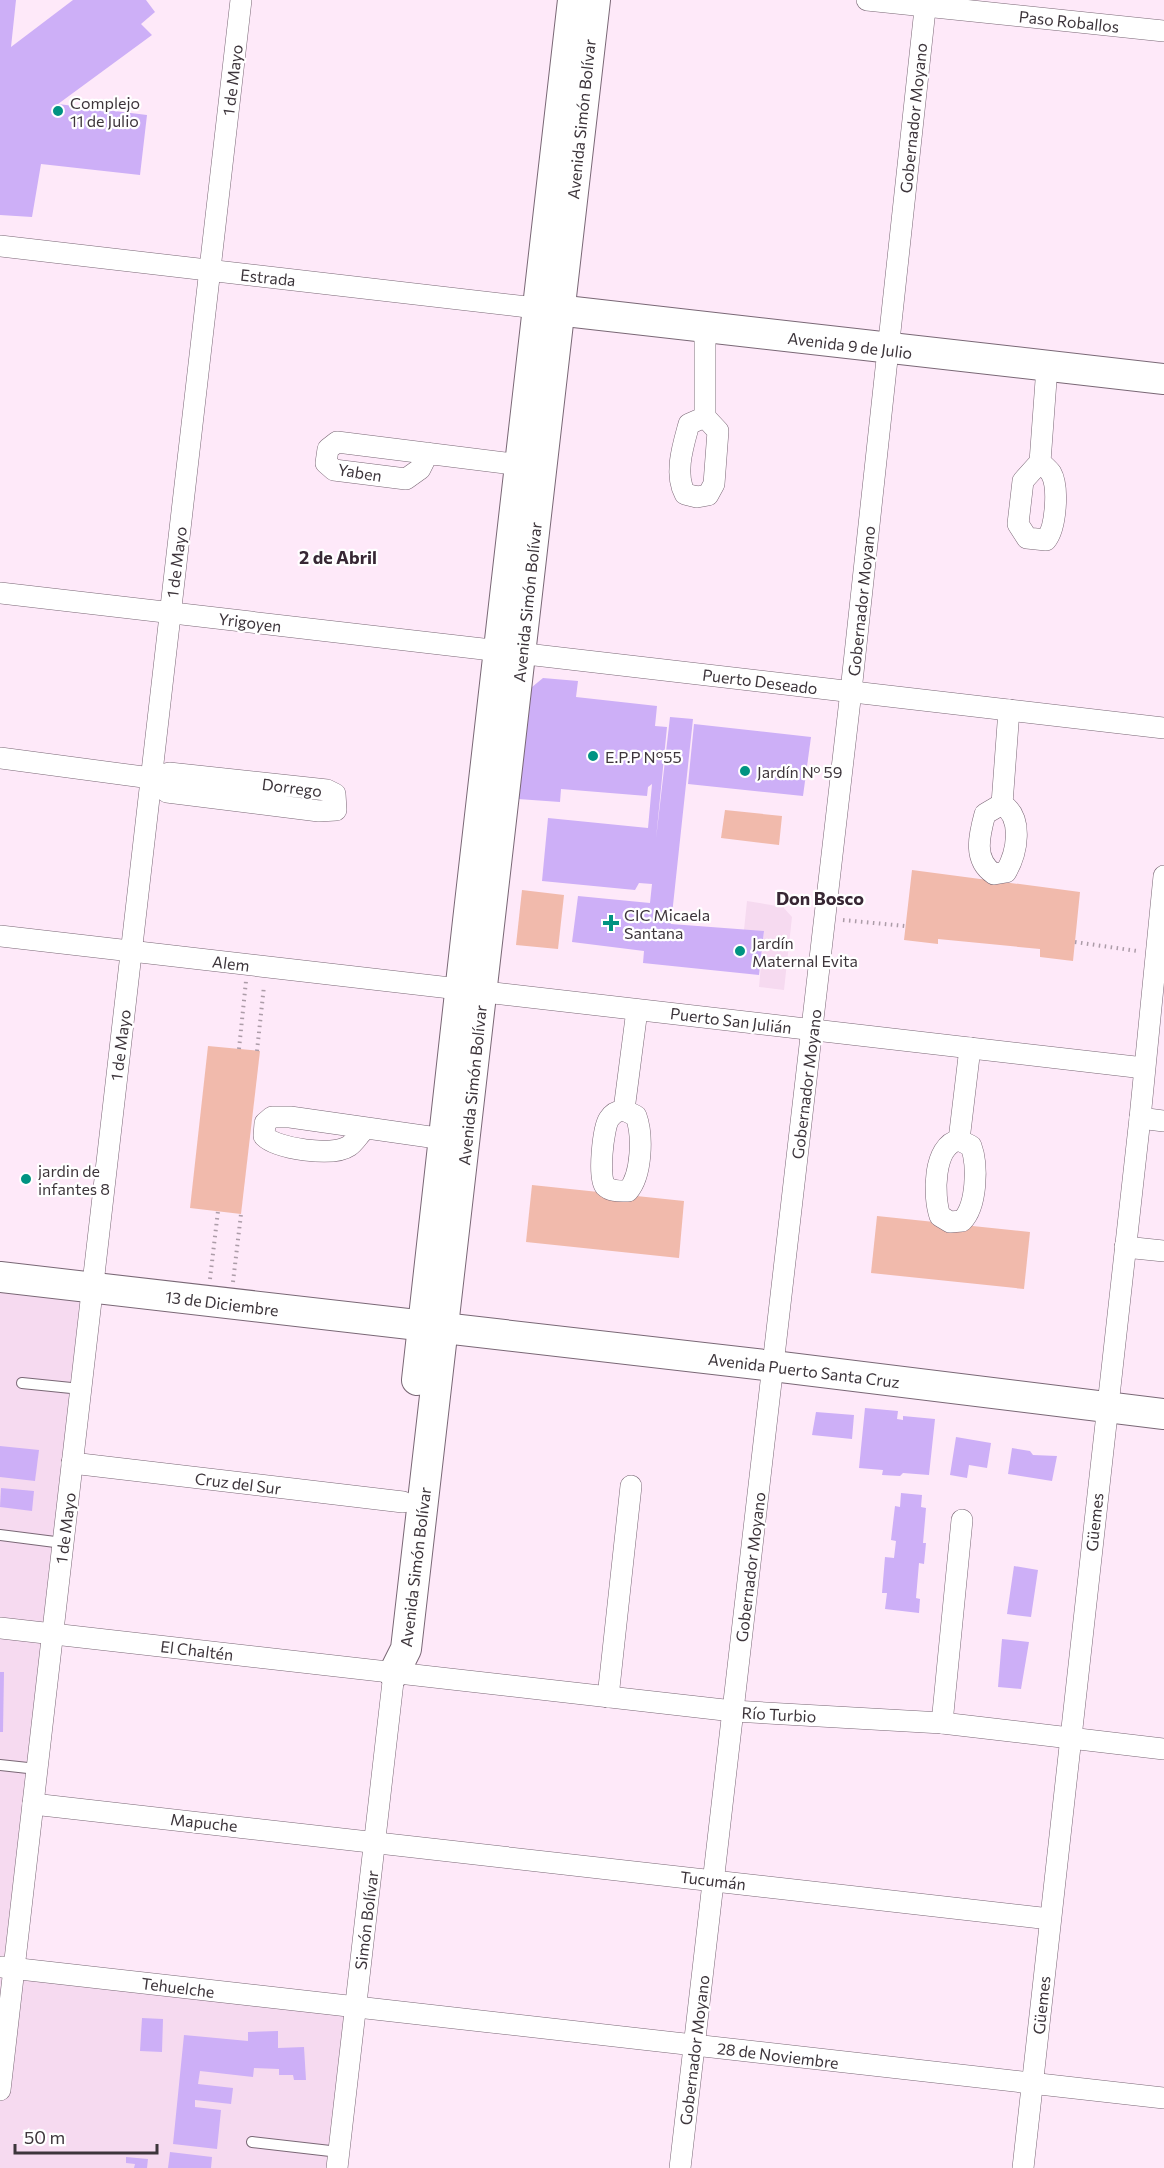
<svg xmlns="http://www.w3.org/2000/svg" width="1164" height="2168" viewBox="0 0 1164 2168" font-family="Commissioner,sans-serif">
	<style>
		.built { fill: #f6daf0 }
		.green { fill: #f1baac }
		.building { fill: #cdaff7 }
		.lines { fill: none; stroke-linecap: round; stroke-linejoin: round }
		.lane-casing { stroke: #796775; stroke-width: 12 }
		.street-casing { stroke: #796775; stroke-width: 22 }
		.secondary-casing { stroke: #796775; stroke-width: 32 }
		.path { stroke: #ac9ca8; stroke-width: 4; stroke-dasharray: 1.5 4.5; stroke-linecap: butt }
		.lane { stroke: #fff; stroke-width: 10 }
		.street { stroke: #fff; stroke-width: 21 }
		.secondary { stroke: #fff; stroke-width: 30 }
		.poi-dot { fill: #009382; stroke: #fff; stroke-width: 2 }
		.labels { text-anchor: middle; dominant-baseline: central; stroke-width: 4.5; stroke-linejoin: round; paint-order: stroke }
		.street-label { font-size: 16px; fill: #3d353b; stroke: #fff }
		.poi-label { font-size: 16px; fill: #3d353b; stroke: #fff; text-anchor: start }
		.neighbourhood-label { font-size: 18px; font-weight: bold; fill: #372734; stroke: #fff }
	</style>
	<rect width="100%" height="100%" fill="#fee9f9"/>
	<g class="built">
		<path d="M747,901L783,907L792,917L784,990L759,987L764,932L744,930Z"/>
		<path d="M0,1277L92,1288L14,1968L355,2007L337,2168H0Z"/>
	</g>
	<g class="green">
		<path d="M725,810L782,816L779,845L721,838Z"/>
		<path d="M912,870L1080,892L1073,961L1040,957V949L938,939V944L904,940Z"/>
		<path d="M522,890L564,895L558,949L516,945Z"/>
		<path d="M208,1046L260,1051L241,1214L190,1208Z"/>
		<path d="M532,1185L684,1201L679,1258L526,1242Z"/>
		<path d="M877,1216L1030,1232L1024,1289L871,1273Z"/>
	</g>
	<g class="building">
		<path d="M0,0H16L11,47L73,0H146L155,12L141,24L152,35L58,104L147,115L140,175L41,164L32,217L0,215Z"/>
		<path d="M543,678L578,681L576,697L657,706L655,726L667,727L656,839L670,717L693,719L671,924L764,931L759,975L643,963L644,951L572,942L578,896L650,903L652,884L639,883L635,890L542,881L548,818L648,828L652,784L648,787L647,796L561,789L560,802L518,799L526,692Z"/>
		<path d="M694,724L811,737L803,796L688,784Z"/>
		<path d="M865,1408L898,1411L897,1419L903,1420V1416L935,1419L929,1475L903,1473L900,1476L882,1475L883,1470L859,1468Z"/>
		<path d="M816,1412L854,1415L852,1439L812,1435Z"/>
		<path d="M956,1437L991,1443L987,1468L969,1465L967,1478L950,1475Z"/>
		<path d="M0,1446L39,1450L35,1481L0,1477Z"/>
		<path d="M1012,1448L1030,1451L1033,1455L1057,1456L1052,1481L1008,1474Z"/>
		<path d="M1,1488L34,1491L32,1511L0,1507Z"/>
		<path d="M901,1493L922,1495L921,1507L926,1508L923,1543H926L924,1564L919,1563L916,1598L920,1599L919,1613L885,1609L887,1593H882L885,1557L894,1558L896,1541L891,1540L895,1506L900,1507Z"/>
		<path d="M1014,1566L1038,1570L1031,1617L1007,1614Z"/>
		<path d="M1002,1639L1029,1642L1021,1689L998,1687Z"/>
		<path d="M0,1672H4L3,1732H0Z"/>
		<path d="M142,2018L163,2019L162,2052L140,2051Z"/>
		<path d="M278,2031V2048L304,2047L306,2080H294L293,2075H279V2069L254,2068L253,2077L200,2071L198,2084L233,2088L231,2104L195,2100V2107L221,2110L217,2149L173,2144L184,2035L248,2041V2032Z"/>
		<path d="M170,2152L212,2157L211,2168H168Z"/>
		<path d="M126,2157L148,2159L147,2168H134L135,2164L126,2163Z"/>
	</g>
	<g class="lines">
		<defs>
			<g id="lane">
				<path d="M22,1383L81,1389"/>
				<path d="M0,1535L63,1543"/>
				<path d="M0,1765L37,1769"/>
				<path d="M252,2142L339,2152"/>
			</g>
			<g id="street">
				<path d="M867,0L1164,31"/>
				<path d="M0,246L536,308"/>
				<path d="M705,417L718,431L714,484L708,495L697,497L685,494C674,473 683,446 689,424L705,417V328"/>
				<path d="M428,453L420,469L406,479L334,470L326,463L328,449L337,442L521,465"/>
				<path d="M1040,462C1043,465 1048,469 1051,473C1059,487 1056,528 1046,540L1027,538L1018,524L1023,481L1040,462L1047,367"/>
				<path d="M0,593L1164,728"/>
				<path d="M0,758L151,778L169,773L327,790L335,794L336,810L319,811L167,792L151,778"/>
				<path d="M1002,804C1024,818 1017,853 1006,872L994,874C973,860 979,836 985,814L1002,804L1009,710"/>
				<path d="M0,936L1144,1068"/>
				<path d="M624,1110L636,1116C643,1135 642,1175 628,1191C620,1191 611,1192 605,1186C598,1178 603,1128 609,1119C613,1113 617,1111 624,1110L637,1010"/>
				<path d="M1140,1118L1164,1121"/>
				<path d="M365,1129C359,1134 355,1142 349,1146C333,1157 277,1149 264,1136L265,1123L272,1117H290L444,1139"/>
				<path d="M959,1140L971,1146C978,1165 977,1206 962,1221L950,1222L940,1216C933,1196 933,1145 959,1140L970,1048"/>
				<path d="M1125,1247L1164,1251"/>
				<path d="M72,1463L403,1502"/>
				<path d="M0,1628L733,1711L942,1723L1164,1749"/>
				<path d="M608,1697L631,1486"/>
				<path d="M942,1723L962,1520"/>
				<path d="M33,1804L1050,1919"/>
				<path d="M2,1967L1164,2098"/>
				<path d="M0,2090L241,0"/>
				<path d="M337,2168L394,1673"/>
				<path d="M680,2168L851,691L926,0"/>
				<path d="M1023,2168L1140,1118L1164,876"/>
			</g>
			<g id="secondary">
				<path d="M539,308L1164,379"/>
				<path d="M0,1277L773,1366L1164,1414"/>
				<path d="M417,1380C469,920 517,460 573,0"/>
				<path d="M394,1673L406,1649L595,0"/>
			</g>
		</defs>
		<use href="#lane" class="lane-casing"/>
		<use href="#street" class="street-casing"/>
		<use href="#secondary" class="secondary-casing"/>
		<g class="path">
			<path d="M843,920L905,926"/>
			<path d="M1075,942L1137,951"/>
			<path d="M239,1049L246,981"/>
			<path d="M257,1051L264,986"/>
			<path d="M210,1279L218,1211"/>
			<path d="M233,1282L241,1214"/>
		</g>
		<use href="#lane" class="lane"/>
		<use href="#street" class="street"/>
		<use href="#secondary" class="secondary"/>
	</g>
	<g class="poi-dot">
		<circle cx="58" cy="111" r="6"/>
		<circle cx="593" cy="756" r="6"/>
		<circle cx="745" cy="771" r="6"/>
		<path d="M608 914h6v6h6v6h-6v6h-6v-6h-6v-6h6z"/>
		<circle cx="740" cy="951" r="6"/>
		<circle cx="26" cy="1179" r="6"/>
	</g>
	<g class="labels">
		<g class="street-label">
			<text transform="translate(1069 21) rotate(6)">Paso Roballos</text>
			<text transform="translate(232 80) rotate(-83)">1 de Mayo</text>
			<text transform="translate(913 118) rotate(-84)">Gobernador Moyano</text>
			<text transform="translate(581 119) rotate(-84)">Avenida Simón Bolívar</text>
			<text transform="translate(268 277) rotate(6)">Estrada</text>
			<text transform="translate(850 345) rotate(7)">Avenida 9 de Julio</text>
			<text transform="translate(360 472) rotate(9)">Yaben</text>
			<text transform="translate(176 562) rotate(-83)">1 de Mayo</text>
			<text transform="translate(861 601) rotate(-84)">Gobernador Moyano</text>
			<text transform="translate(527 602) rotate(-84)">Avenida Simón Bolívar</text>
			<text transform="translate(250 622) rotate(7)">Yrigoyen</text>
			<text transform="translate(760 681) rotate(7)">Puerto Deseado</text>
			<text transform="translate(292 787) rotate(7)">Dorrego</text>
			<text transform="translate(231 963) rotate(7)">Alem</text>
			<text transform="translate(731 1020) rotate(7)">Puerto San Julián</text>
			<text transform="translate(120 1045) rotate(-83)">1 de Mayo</text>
			<text transform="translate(806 1084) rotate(-83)">Gobernador Moyano</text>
			<text transform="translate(472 1085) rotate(-84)">Avenida Simón Bolívar</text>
			<text transform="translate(222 1303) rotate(7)">13 de Diciembre</text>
			<text transform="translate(804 1370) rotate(7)">Avenida Puerto Santa Cruz</text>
			<text transform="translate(238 1483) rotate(7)">Cruz del Sur</text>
			<text transform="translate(1094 1522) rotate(-84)">Güemes</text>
			<text transform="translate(65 1528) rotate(-83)">1 de Mayo</text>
			<text transform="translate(415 1567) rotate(-83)">Avenida Simón Bolívar</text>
			<text transform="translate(750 1567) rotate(-83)">Gobernador Moyano</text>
			<text transform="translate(197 1650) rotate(7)">El Chaltén</text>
			<text transform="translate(779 1714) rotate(3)">Río Turbio</text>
			<text transform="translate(204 1822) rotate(6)">Mapuche</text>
			<text transform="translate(713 1880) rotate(7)">Tucumán</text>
			<text transform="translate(366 1920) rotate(-83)">Simón Bolívar</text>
			<text transform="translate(178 1987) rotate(7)">Tehuelche</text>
			<text transform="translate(1041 2005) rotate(-84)">Güemes</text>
			<text transform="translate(694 2050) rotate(-83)">Gobernador Moyano</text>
			<text transform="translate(778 2055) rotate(7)">28 de Noviembre</text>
		</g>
		<g class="poi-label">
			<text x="70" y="102">Complejo<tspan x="70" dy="18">11 de Julio</tspan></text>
			<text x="605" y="756">E.P.P N°55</text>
			<text x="757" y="771">Jardín Nº 59</text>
			<text x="624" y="914">CIC Micaela<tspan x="624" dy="18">Santana</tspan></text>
			<text x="752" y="942">Jardín<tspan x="752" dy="18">Maternal Evita</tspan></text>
			<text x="38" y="1170">jardin de<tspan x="38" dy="18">infantes 8</tspan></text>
		</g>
		<g class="neighbourhood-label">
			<text x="338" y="557">2 de Abril</text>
			<text x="820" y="898">Don Bosco</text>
		</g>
	</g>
	<path d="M15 2144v9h142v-9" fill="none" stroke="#3d353b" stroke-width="3"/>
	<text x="24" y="2144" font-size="18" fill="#3d353b" stroke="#ffffff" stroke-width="4.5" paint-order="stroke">50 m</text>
</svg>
